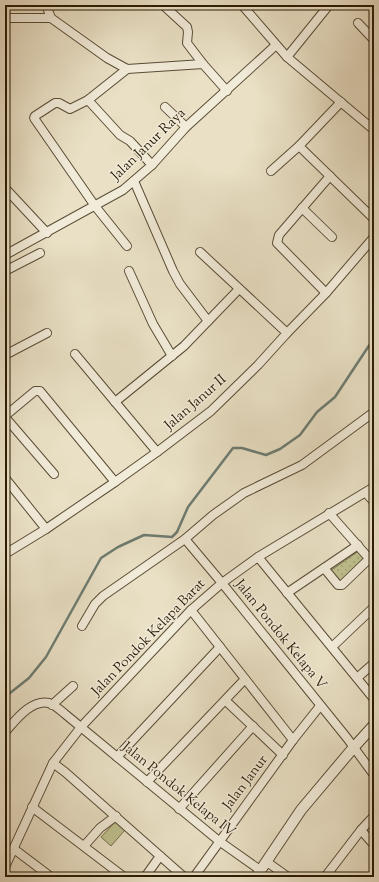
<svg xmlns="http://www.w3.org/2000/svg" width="379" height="882" viewBox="0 0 379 882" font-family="'Sorts Mill Goudy',serif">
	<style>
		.park { fill: url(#park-dots); stroke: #756e4a }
		.garden { fill: #bfc08f; stroke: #756e4a }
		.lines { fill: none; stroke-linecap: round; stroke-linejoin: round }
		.stream { stroke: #6d7c72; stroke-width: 2.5 }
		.minor-casing { stroke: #5a4c35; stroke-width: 10 }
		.tertiary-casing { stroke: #5a4c35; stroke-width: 12 }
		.minor { stroke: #f1ebd9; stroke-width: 8 }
		.tertiary { stroke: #f1ebd9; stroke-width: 10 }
		.labels { text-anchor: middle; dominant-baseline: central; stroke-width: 3; stroke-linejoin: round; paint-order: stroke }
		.street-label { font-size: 14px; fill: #2b1b05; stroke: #f1ebd9 }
	</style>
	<defs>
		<pattern id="park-dots" width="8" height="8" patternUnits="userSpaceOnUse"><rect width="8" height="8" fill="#bfc08f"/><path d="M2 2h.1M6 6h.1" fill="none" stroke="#a4a47a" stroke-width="1.8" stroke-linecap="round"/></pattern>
	</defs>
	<rect width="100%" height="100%" fill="#e9e0c5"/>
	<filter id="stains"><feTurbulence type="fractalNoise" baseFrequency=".005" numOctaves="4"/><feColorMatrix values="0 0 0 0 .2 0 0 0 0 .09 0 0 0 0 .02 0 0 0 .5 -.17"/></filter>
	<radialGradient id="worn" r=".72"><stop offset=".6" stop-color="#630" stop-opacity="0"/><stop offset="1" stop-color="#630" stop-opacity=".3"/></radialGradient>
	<path class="park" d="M360,550L368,559L340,582L330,571Z"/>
	<path class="garden" d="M116,821L125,830L111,846L101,837Z"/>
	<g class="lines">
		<path class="stream" d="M5,697L29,678L46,657L101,558L118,547L144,535L172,537L177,532L188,507L233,448H242L266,455L280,449L300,435L317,412L335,397L374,338"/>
		<defs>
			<g id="minor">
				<path d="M46,5L51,18"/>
				<path d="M163,5L187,27L188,32L187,43L203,64"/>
				<path d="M242,5L287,57L374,130"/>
				<path d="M5,18H51L107,58L127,69L203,64L227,91"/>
				<path d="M358,23L374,40"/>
				<path d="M287,57L329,5"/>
				<path d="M127,69L88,100L70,109L59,103H55L35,116L34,118L95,206L127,246"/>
				<path d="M88,100L120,135L130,141L152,165"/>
				<path d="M165,107L186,127"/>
				<path d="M299,146L374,219"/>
				<path d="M271,171L299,146L341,102"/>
				<path d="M134,181L173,271L180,284L208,321"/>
				<path d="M5,188L47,233"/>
				<path d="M302,208L332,237"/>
				<path d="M200,252L287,333"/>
				<path d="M5,255L123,190L152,165L186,127L276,45"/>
				<path d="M5,271L40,253"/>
				<path d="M129,271L153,324L172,356"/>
				<path d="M326,293L277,243L279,235L330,176"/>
				<path d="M75,354L157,452"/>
				<path d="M5,355L47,333"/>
				<path d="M115,402L184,346L239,289"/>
				<path d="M5,416L35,391H40L115,482"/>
				<path d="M5,417L54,474"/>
				<path d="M5,478L46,529"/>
				<path d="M366,493L374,502"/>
				<path d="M329,513L374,564"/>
				<path d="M185,539L222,583L347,738L374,775"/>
				<path d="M5,554L46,529L115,482L157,452L211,411L258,365L287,333L326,293L374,237"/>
				<path d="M258,557L374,699"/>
				<path d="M324,568L338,585H342L369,559"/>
				<path d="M287,593L358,545"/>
				<path d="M191,610L293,740"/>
				<path d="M82,626L95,604L103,596L185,539L213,515L244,493L302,465L374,412"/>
				<path d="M332,647L374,607"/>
				<path d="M357,678L374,663"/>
				<path d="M226,701L283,755"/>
				<path d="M52,705L73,686"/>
				<path d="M5,732C15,721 31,699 49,703C55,705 60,710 65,714L219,841L260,870"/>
				<path d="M117,757L220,647"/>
				<path d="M53,763L65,772L184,877"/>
				<path d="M147,782L245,679"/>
				<path d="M32,807L124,877"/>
				<path d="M179,809L253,726"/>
				<path d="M361,830L374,845"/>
				<path d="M84,846L100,828L116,816"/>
				<path d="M14,849L51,877"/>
				<path d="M267,862L288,877"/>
				<path d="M5,867L53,763L81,727L191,610L222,583L258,557L374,487"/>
				<path d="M145,877L160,856"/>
				<path d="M194,877L293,740L320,706"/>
				<path d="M325,877L361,830L374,816"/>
			</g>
			<path id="tertiary" d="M256,877L301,810L354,747L374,725"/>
		</defs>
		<use href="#minor" class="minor-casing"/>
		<use href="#tertiary" class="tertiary-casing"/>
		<use href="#minor" class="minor"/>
		<use href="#tertiary" class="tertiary"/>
	</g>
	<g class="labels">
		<g class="street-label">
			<text transform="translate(149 145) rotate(-44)">Jalan Janur Raya</text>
			<text transform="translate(196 403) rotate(-41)">Jalan Janur II</text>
			<text transform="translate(280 635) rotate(51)">Jalan Pondok Kelapa V</text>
			<text transform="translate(149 638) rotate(-46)">Jalan Pondok Kelapa Barat</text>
			<text transform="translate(246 783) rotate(-53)">Jalan Janur</text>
			<text transform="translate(178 790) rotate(39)">Jalan Pondok Kelapa IV</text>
		</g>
	</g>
	<rect width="379" height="882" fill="none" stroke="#e9e0c5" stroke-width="20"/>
	<rect x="6" y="6" width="367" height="870" fill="none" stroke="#2b1b05" stroke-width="2"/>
	<rect x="10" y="10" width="359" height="862" fill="none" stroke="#2b1b05"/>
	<rect width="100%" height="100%" filter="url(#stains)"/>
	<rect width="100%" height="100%" fill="url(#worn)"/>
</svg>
